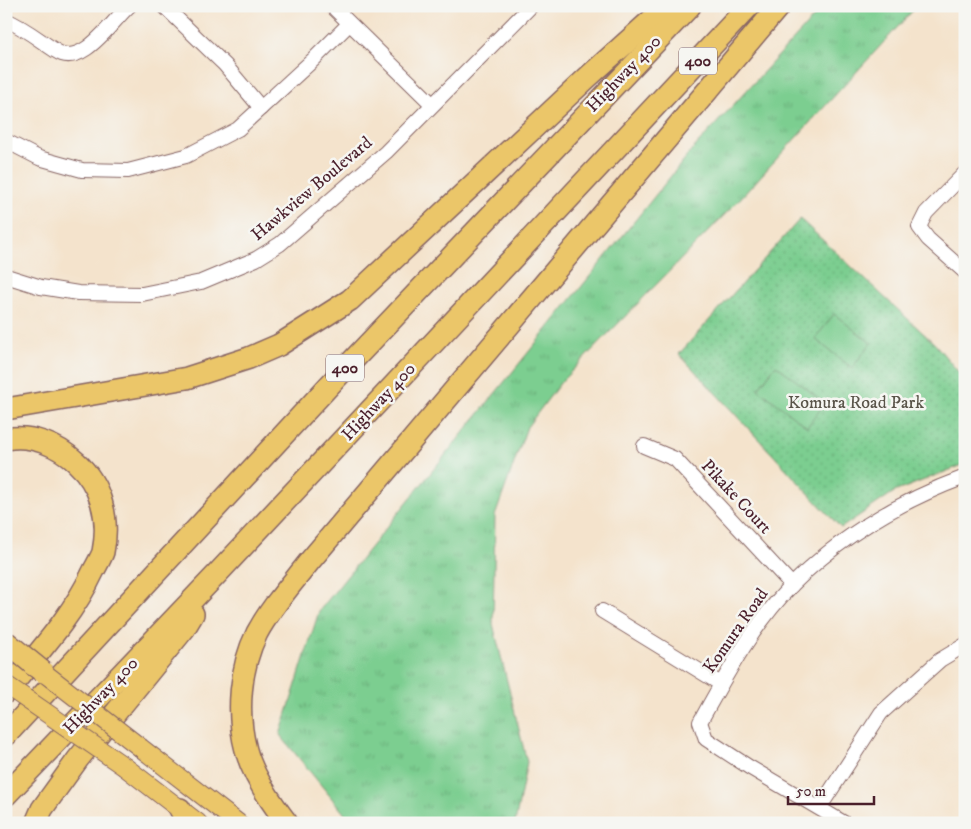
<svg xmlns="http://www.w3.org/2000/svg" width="971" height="829" viewBox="0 0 971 829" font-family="'IM FELL DW Pica',serif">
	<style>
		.grass { fill: url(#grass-tufts); stroke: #62765e }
		.park { fill: url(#park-dots); stroke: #62765e }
		.pitch { fill: #7bce90; stroke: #62765e }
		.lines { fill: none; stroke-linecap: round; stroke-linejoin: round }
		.minor-casing { stroke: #866463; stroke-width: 16 }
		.major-casing { stroke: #866463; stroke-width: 20 }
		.highway-casing { stroke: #866463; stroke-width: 24 }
		.minor { stroke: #fff; stroke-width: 14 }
		.major { stroke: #ebc669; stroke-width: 18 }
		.highway { stroke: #ebc669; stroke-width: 21 }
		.major-bridge-casing { stroke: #866463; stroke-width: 20; stroke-linecap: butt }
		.highway-bridge-casing { stroke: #866463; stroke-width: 24; stroke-linecap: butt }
		.major-bridge { stroke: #ebc669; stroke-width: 18 }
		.highway-bridge { stroke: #ebc669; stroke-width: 21 }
		.labels { text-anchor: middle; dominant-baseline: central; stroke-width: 5; stroke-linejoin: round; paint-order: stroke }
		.shield { fill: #f6f6f2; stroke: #7e6067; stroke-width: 1 }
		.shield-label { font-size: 16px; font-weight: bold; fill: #4a1f2b }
		.street-label { font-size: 18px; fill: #4a1f2b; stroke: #f6f6f2 }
		.park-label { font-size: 18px; fill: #595449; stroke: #f6f6f2 }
	</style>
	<defs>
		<pattern id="grass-tufts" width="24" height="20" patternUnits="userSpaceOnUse" patternTransform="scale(1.25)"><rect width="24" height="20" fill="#7bce90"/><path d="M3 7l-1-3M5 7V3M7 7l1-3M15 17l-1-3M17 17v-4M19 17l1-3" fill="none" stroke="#6cb07c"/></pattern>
		<pattern id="park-dots" width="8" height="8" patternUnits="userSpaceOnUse" patternTransform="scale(1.25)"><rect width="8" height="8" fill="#7bce90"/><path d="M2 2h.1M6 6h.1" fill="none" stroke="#6cb07c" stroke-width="1.8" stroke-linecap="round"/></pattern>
	</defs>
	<rect width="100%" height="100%" fill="#f6f6f2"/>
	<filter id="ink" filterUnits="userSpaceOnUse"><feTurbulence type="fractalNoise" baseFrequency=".02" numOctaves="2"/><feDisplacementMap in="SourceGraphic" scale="10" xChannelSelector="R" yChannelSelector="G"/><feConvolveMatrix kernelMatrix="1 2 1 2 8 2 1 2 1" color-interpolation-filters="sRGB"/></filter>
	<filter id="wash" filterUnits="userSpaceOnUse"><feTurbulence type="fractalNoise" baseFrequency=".0096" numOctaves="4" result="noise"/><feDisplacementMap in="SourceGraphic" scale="20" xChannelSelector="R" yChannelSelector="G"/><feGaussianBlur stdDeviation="1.12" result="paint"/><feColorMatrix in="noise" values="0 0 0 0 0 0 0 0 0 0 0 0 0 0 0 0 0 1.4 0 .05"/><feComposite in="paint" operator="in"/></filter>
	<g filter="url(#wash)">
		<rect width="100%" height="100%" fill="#f4e3cc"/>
		<path class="grass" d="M824,6H917L738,201L561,382L527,427L495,516L493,624L527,762L515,823H352L280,735L319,611L692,150Z"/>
		<path class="park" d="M800,219L935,344L964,379L965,464L894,492L841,528L679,354Z"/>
		<g class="pitch">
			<path d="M834,314L871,343L852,368L815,339Z"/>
			<path d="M776,365L825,403L807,427L758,389Z"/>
		</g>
	</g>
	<g filter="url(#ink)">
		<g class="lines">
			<defs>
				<g id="minor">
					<path d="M164,6L225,65L261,108"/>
					<path d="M332,6L432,104"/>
					<path d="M6,20C25,28 39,40 56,51C82,69 111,22 129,6"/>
					<path d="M6,141L39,158L82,170L128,171L186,156L238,129L313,60L349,24"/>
					<path d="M965,173L926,213L919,227L928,239L965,272"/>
					<path d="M6,276L41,287L78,293L142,294L201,282L256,259L280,244L386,152L531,6"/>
					<path d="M644,446L675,459L792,585"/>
					<path d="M602,611L721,684"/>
					<path d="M820,807L881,713L940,660L965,645"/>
					<path d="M844,823L749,767L706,739L700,722C726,675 754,623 793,584C842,535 900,501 965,477"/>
				</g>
				<g id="major">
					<path d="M141,748L238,823"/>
					<path d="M125,767L198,823"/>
				</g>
				<g id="highway">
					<path d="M6,409L187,378L249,358L279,345L350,300L588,77L667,6"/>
					<path d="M6,439C31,434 58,445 76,462C101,485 110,518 103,552C101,558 96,566 93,572C72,617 37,654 6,692"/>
					<path d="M6,735L337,377L690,6"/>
					<path d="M6,795L217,574L749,6"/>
					<path d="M180,809L187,823"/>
					<path d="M36,823L42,809L78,759L184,629L193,614"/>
					<path d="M287,823C270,801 253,776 246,750C236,713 240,667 257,633C271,607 291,585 309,562L779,6"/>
				</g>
			</defs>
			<use href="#minor" class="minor-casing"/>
			<use href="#major" class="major-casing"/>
			<use href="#highway" class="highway-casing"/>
			<use href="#minor" class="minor"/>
			<use href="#major" class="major"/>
			<use href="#highway" class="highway"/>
			<defs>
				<g id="major-bridge">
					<path d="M32,666L43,672L141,748"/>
					<path d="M6,685L125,767"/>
				</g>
				<path id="highway-bridge" d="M6,642L43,672"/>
			</defs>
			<use href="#major-bridge" class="major-bridge-casing"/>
			<use href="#highway-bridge" class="highway-bridge-casing"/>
			<use href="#major-bridge" class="major-bridge"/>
			<use href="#highway-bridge" class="highway-bridge"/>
		</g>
	</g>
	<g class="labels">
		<g class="shield">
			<rect x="679" y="47.5" width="38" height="27" rx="4"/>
			<rect x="326" y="354.5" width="38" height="27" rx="4"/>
		</g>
		<g class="shield-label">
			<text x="698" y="61">400</text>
			<text x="345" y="368">400</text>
		</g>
		<g class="street-label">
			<text transform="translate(624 74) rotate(-46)">Highway 400</text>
			<text transform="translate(312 189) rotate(-40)">Hawkview Boulevard</text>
			<text transform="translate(379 402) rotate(-47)">Highway 400</text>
			<text transform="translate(736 497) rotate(47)">Pikake Court</text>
			<text transform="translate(736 631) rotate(-55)">Komura Road</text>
			<text transform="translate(101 696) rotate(-46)">Highway 400</text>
		</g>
		<g class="park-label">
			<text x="856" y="403">Komura Road Park</text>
		</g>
	</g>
	<rect width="971" height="829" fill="none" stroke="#f6f6f2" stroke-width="25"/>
	<path d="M788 796v8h86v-8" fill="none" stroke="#4a1f2b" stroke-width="2.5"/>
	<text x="796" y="796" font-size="15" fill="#4a1f2b" stroke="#f6f6f2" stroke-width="4" paint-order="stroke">50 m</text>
</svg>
